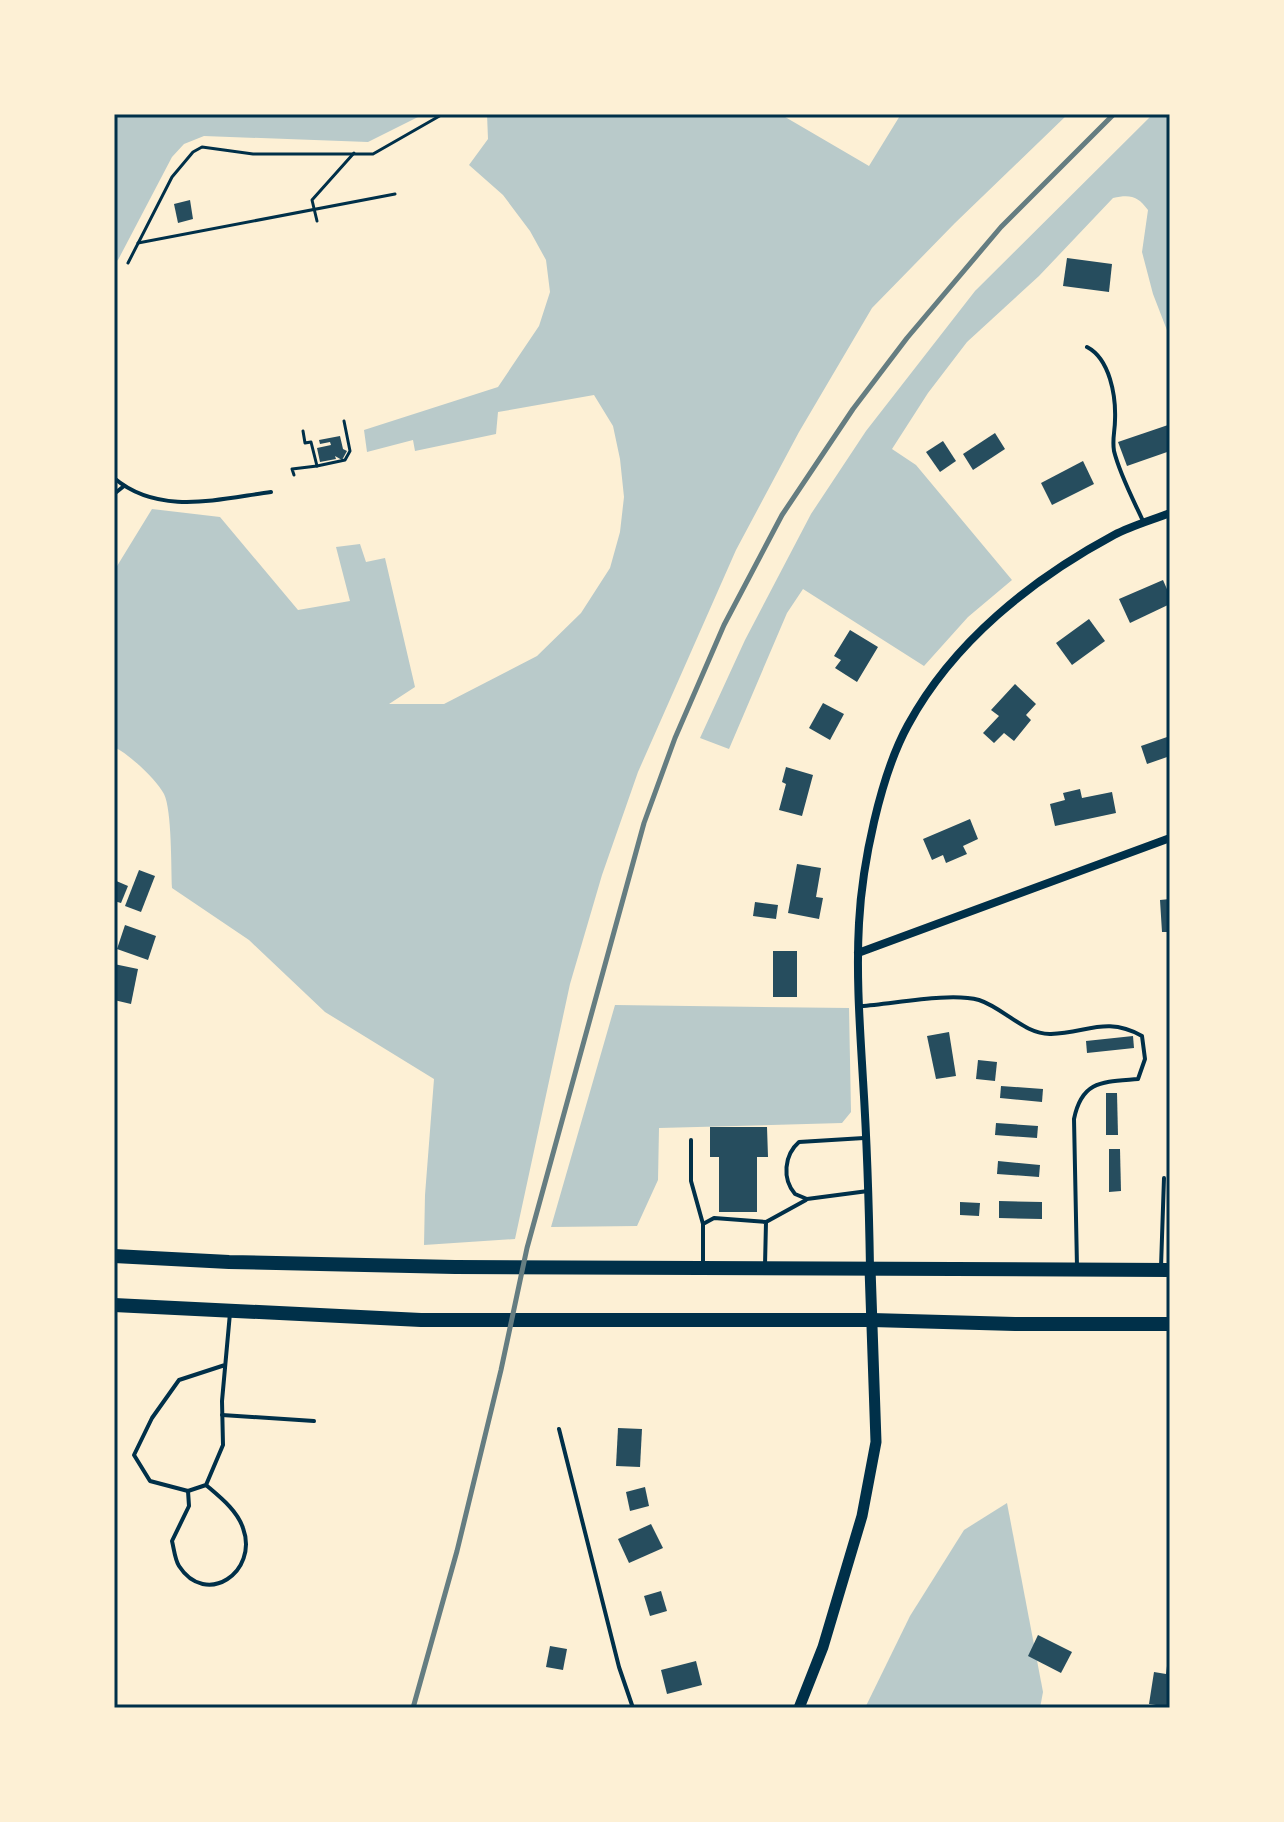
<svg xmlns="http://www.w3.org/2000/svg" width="1284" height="1822" viewBox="0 0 1284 1822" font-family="Montserrat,sans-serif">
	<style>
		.green { fill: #b9caca }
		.building { fill: #264d5e }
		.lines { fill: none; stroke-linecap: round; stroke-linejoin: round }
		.path { stroke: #003049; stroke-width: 3 }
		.service { stroke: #003049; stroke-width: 4 }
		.minor { stroke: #003049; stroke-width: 8 }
		.tertiary { stroke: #003049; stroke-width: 11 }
		.trunk { stroke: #003049; stroke-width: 14 }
		.rail { stroke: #657d81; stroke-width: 5 }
		.neatline { fill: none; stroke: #003049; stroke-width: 3 }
	</style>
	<rect width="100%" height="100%" fill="#fdf0d5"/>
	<g class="green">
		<path d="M114,114H424L368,142L204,136L184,144L172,157L118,260L114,262Z"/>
		<path d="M487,114H780L869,166L901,114H1068L955,223L872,308L799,432L736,550L638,772L602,875L570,984L515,1239L424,1245L425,1195L434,1079L325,1012L249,940L172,888C171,868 172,810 164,794C157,780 128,753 114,747V571L152,509L220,517L298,610L350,601L336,547L360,544L366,562L385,558L415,687L389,704H444L537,656L581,613L610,568L620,532L624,497L620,459L613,426L594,395L498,412L496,434L415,451L413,440L367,452L364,430L498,387L539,326L550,292L546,260L530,231L503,195L469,165L488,139Z"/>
		<path d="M1153,114H1170V338L1153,294L1142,252L1148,210C1138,196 1130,194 1113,198L1039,276L967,342L928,393L892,449L916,465L1012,580L968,617L924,666L803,589L787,613L729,749L700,738L745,640L811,514L866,431L975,291Z"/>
		<path d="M615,1005L849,1008L851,1112L842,1123L659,1128L658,1180L637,1226L551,1227Z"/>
		<path d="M1007,1503L1043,1692L1040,1708H865L910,1616L964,1530Z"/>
	</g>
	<g class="building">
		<path d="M190,200L193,219L178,223L174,204Z"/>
		<path d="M1067,258L1112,264L1109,292L1063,286Z"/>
		<path d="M1168,425L1170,451L1127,466L1118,442Z"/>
		<path d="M995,433L1005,449L973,470L963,454Z"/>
		<path d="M340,436L343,449L347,451L342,460L335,456L336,459L320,462L317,448L331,445L330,442L320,444L319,440Z"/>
		<path d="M943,441L956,461L940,472L926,452Z"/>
		<path d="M1083,461L1094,484L1052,505L1041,483Z"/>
		<path d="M1163,580L1170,596V604L1130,623L1119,599Z"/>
		<path d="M1089,619L1105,641L1072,665L1056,643Z"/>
		<path d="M850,630L878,647L857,682L835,668L841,660L834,656Z"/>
		<path d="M1015,684L1036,704L1026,715L1031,720L1014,741L1004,733L994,743L983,733L999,716L991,710Z"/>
		<path d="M823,703L844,714L830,740L809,728Z"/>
		<path d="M1170,736V756L1147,764L1141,746Z"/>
		<path d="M786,767L813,775L802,816L779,810L786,784L782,782Z"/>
		<path d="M1080,789L1082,798L1112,792L1116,813L1055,826L1050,804L1065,800L1063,793Z"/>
		<path d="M970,819L978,839L963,846L967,854L946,863L943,855L932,860L923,839Z"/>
		<path d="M797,864L821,868L816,897L823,898L819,919L788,913Z"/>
		<path d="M139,870L155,876L141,912L125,906Z"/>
		<path d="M114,880L128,886L121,903L114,901Z"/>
		<path d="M1170,899V932H1162L1160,900Z"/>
		<path d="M755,902L778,905L776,919L753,916Z"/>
		<path d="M125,925L156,936L148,960L117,949Z"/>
		<rect x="773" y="951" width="24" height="46"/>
		<path d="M114,964L138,969L131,1004L114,1000Z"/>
		<path d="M949,1032L956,1076L936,1079L927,1036Z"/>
		<path d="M1133,1036L1134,1048L1087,1053L1086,1041Z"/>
		<path d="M978,1060L997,1062L995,1081L976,1079Z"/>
		<path d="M1001,1086L1043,1089L1042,1102L1000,1098Z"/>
		<path d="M1106,1093H1117L1118,1135H1106Z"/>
		<path d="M996,1123L1038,1126L1037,1138L995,1135Z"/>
		<path d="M710,1127H767L768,1157H757V1212H719V1157H710Z"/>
		<path d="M1109,1149H1120L1121,1191L1109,1192Z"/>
		<path d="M998,1161L1040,1165L1039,1177L997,1174Z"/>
		<path d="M999,1201L1042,1202V1219L999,1218Z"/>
		<path d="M960,1202L980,1203L979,1216L960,1215Z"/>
		<path d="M618,1428L642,1429L640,1467L616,1466Z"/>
		<path d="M645,1487L649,1506L630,1511L626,1492Z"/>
		<path d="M651,1524L663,1548L629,1563L618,1539Z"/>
		<path d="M661,1591L667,1611L650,1616L644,1596Z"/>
		<path d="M1038,1635L1072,1652L1061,1673L1028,1656Z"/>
		<path d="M550,1646L567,1649L563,1670L546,1667Z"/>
		<path d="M696,1661L702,1685L667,1694L661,1670Z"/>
		<path d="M1167,1666H1170V1707L1149,1704L1154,1672L1166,1674Z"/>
	</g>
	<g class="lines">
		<g class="path">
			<path d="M317,221L312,200L354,153"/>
			<path d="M138,243L395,194"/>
			<path d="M128,263L172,177L193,152L202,147L253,154H373L443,114"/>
			<path d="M317,466L345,460L350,451L344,421"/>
			<path d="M294,475L292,469L317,466L311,442L305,443L303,431"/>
		</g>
		<g class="service">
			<path d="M1087,347C1110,359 1116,396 1115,420C1115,431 1112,439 1114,451C1120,475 1133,499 1143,521"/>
			<path d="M114,478C159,516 218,499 271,492"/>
			<path d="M114,494L124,486"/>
			<path d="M861,1006C893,1004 950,992 979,1000C1004,1008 1025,1035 1051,1034C1087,1033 1106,1016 1142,1036L1145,1059L1138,1079C1103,1082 1082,1080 1074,1119L1077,1267"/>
			<path d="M864,1138L799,1142C784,1155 782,1179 795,1194L807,1199L868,1191"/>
			<path d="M691,1140V1181L703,1224"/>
			<path d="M766,1222L806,1200"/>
			<path d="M703,1266V1224L714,1218L766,1222L765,1265"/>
			<path d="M1161,1267L1164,1178"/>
			<path d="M225,1365L179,1380L152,1418L134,1455L150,1481L188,1491L206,1485L223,1445L222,1401L230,1313"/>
			<path d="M222,1415L314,1421"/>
			<path d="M559,1429L619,1667L633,1708"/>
			<path d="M188,1491L189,1506L172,1541C174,1549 175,1560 179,1566C206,1608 259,1572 243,1528C237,1510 220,1497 206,1485"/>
		</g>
		<g class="minor">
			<path d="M858,953L1170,838"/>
			<path d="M870,1268C869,1205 867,1143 863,1080C860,1028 856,976 859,923C862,865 880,776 908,725C953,642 1032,579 1114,535C1131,526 1152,520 1170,513"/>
		</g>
		<path class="tertiary" d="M799,1708L823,1647L862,1516L876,1442L870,1268"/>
		<g class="trunk">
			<path d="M114,1256L229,1262L455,1267L1170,1270"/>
			<path d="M114,1305L421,1320H872L1015,1324H1170"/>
		</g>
		<path class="rail" d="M413,1708L457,1551L501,1370L527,1248L644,823L675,738L724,625L782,515L853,409L907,338L1001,227L1114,114"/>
	</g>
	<rect width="1284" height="1822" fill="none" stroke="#fdf0d5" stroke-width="232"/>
	<rect x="116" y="116" width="1052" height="1590" class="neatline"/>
</svg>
